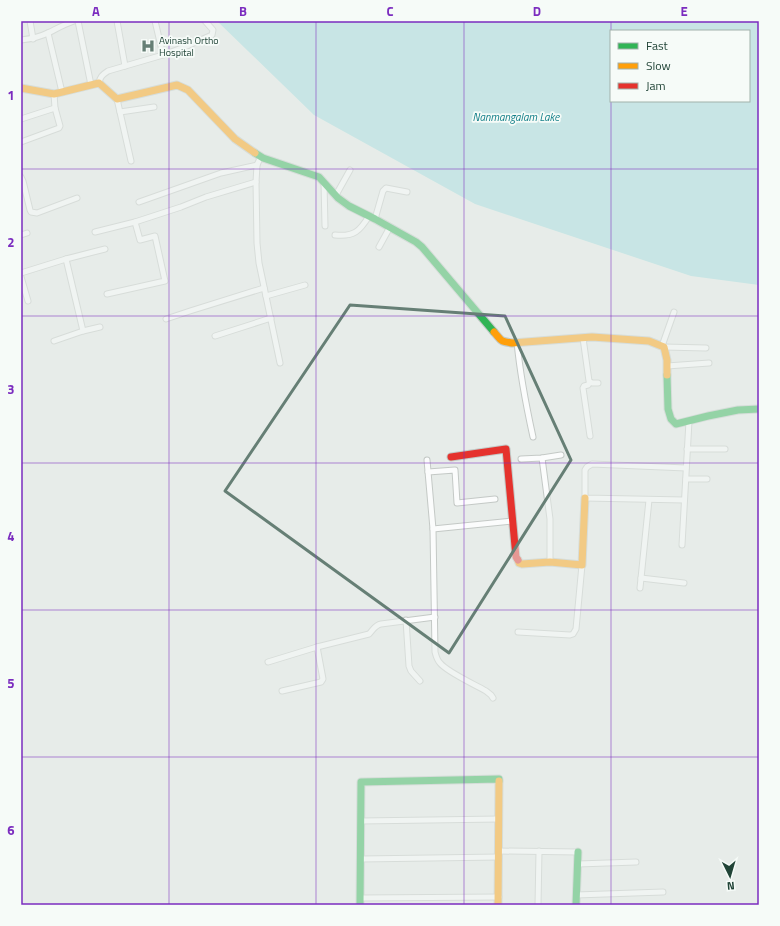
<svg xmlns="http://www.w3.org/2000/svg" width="780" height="926" viewBox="0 0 780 926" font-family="'Titillium Web',sans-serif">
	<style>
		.water { fill: #a3dcdf; fill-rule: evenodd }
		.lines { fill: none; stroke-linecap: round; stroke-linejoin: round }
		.street-casing { stroke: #c4c9c6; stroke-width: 7 }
		.fast-casing { stroke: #c2cac7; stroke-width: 9 }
		.slow-casing { stroke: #c2cac7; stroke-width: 9 }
		.jam-casing { stroke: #c2cac7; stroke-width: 9 }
		.street { stroke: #fbfcfc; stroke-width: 5 }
		.fast { stroke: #30b455; stroke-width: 7 }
		.slow { stroke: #ff9f0a; stroke-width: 7 }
		.jam { stroke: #e5322d; stroke-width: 7 }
		.marked { fill: none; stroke: #667f75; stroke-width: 3; stroke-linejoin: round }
		.grid { fill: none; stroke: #7b2cbf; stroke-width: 1; stroke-opacity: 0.55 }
		.labels { text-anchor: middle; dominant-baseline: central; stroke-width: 3.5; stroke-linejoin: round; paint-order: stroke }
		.poi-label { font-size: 10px; fill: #214437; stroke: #f6fbf8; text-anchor: start }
		.water-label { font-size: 11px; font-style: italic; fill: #127f88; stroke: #f6fbf8 }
		.neatline { fill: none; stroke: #7b2cbf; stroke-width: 1.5 }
		.grid-label { font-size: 13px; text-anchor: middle; font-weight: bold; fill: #7b2cbf }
	</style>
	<rect width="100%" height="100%" fill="#e7ece9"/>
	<path class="water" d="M217,21H759V285L691,276L475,204L314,115ZM611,31H749V101H611Z"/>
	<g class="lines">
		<defs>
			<g id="street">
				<path d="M30,21L33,39"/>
				<path d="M78,21L91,85"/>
				<path d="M117,21L125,66"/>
				<path d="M155,21L163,55"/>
				<path d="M48,33L62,92"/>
				<path d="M21,40C31,39 40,37 50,32C58,28 65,24 74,21"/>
				<path d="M99,83C100,77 102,75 108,71L163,55L187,46L212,35L213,30L205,21"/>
				<path d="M117,99L131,161"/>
				<path d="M120,112L154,107"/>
				<path d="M21,119L55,108"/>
				<path d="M21,142L59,128L60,126L55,108L54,94"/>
				<path d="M261,156L257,165L256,182L257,243L259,263L280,363"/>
				<path d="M21,177L23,181L30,210L31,212L37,213L77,198"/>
				<path d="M324,183L325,226"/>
				<path d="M336,195L350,170"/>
				<path d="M139,202L221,173L257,165"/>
				<path d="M375,219L383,191L386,188L407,192"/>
				<path d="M95,232L135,222L181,207L206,197L256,182"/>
				<path d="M21,235L27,233"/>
				<path d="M335,235C354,237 360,231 369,216"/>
				<path d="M379,247L390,227"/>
				<path d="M66,259L83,331L100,327"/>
				<path d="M21,273L66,259L105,249"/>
				<path d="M21,277L28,301"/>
				<path d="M107,294L165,281L155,236L140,240L135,222"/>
				<path d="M266,296L305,285"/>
				<path d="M166,319L190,311L264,288"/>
				<path d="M215,336L271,318"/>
				<path d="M583,338L589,381L592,383H598"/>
				<path d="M54,341L83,331"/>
				<path d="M517,342C520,374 526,405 533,437"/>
				<path d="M662,346L674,312"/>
				<path d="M664,347L706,348"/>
				<path d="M667,366L709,363"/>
				<path d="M590,436L583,388L584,386L588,385L590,382"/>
				<path d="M687,449H725"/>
				<path d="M542,458L547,496L550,519V562"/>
				<path d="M521,459L542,458L561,455"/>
				<path d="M427,460L433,529L435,652C436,656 437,660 440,663C447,672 474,684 486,691L491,695L493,698"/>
				<path d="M428,472L455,470L457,503L495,499"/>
				<path d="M686,479H707"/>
				<path d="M684,500L585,498V470L587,467L592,464L686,468"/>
				<path d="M433,529L513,521"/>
				<path d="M682,545L689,421"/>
				<path d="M641,578L684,583"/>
				<path d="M640,588L649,500"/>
				<path d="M406,620L409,666L411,671L420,681"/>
				<path d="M518,632L570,635L573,634L576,629L582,565"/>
				<path d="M268,662L317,647L369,634C373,630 375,625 381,624L435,617"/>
				<path d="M282,691L321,682L323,679L317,647"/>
				<path d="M361,821L499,819"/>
				<path d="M499,851L578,852"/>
				<path d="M361,859L499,857"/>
				<path d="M578,864L636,862"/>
				<path d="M576,895L663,892"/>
				<path d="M360,898L499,897"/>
				<path d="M538,905L539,851"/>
			</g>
			<g id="fast">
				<path d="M255,153L263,158L319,177L338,198L349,206L375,219L416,242L422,247L494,332"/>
				<path d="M667,375L668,409L671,419L676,424L708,416L738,410L759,409"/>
				<path d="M360,905L361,782L499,779V781"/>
				<path d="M576,905L578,852"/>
			</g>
			<g id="slow">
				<path d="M21,88L54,94L99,83L117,99L177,85L188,90L235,139L255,153"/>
				<path d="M494,332C502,341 499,341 512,343L592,337L649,341L664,347L667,360V375"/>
				<path d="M518,560L519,563L522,564L550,562L582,565L585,498"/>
				<path d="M498,905L499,781"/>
			</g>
			<path id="jam" d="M451,457L506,449L516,557L518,560"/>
		</defs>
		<use href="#street" class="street-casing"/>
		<use href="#fast" class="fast-casing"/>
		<use href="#slow" class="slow-casing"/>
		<use href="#jam" class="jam-casing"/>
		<use href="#street" class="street"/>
		<use href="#fast" class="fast"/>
		<use href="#slow" class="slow"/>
		<use href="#jam" class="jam"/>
	</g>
	<path d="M0 0H780V926H0ZM350,305L505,316L571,460L449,653L225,491Z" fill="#e7ece9" fill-opacity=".55" fill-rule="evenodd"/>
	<path class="marked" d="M350,305L505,316L571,460L449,653L225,491Z"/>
	<path class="grid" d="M169,21V905M316,21V905M464,21V905M611,21V905M21,169H759M21,316H759M21,463H759M21,610H759M21,757H759"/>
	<defs>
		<symbol id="hospital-bare" viewBox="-9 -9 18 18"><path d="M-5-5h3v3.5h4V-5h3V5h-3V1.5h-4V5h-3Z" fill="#667f75" stroke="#f6fbf8" stroke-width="2.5" paint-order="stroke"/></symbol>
	</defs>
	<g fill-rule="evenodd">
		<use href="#hospital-bare" x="138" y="36" width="20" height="20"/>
	</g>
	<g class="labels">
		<g class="poi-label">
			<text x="159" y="40">Avinash Ortho<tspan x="159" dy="12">Hospital</tspan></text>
		</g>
		<g class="water-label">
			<text x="516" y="117">Nanmangalam Lake</text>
		</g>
	</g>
	<rect width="780" height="926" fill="none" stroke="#f6fbf8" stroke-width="44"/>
	<rect x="610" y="30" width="140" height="72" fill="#f6fbf8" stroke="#a1b2ab"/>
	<rect x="618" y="43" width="20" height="6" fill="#30b455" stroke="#a1b2ab"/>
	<text x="646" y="50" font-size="12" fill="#214437">Fast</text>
	<rect x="618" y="63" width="20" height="6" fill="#ff9f0a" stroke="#a1b2ab"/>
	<text x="646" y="70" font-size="12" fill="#214437">Slow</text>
	<rect x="618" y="83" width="20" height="6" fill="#e5322d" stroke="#a1b2ab"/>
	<text x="646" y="90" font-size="12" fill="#214437">Jam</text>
	<g transform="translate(730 876) rotate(175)" stroke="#f6fbf8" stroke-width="3" paint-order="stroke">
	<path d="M0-3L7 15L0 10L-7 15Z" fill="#214437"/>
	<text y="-6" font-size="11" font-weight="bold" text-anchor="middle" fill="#214437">N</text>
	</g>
	<rect x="22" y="22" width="736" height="882" class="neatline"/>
	<g class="grid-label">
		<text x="96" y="16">A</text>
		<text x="243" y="16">B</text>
		<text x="390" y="16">C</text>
		<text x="537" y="16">D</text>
		<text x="684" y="16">E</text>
		<text x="11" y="100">1</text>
		<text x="11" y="247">2</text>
		<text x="11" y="394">3</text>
		<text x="11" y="541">4</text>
		<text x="11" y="688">5</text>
		<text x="11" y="835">6</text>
	</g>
</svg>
